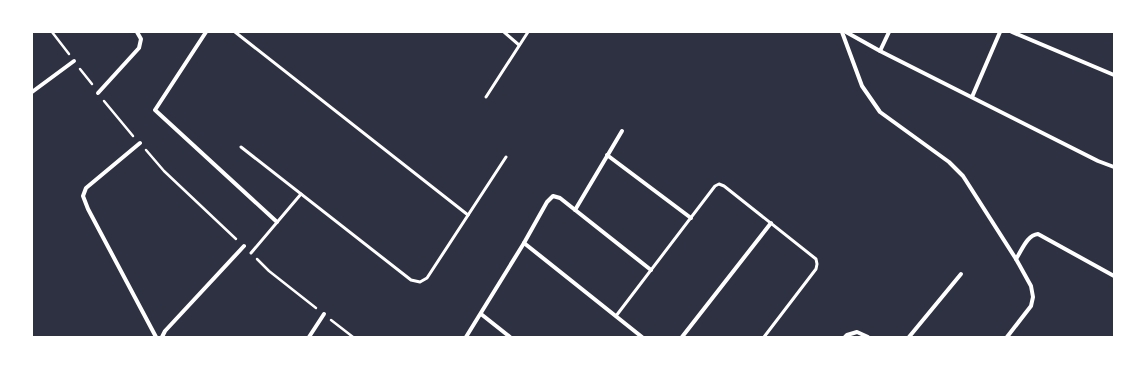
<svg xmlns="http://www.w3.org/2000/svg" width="1146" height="369" viewBox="0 0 1146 369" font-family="'IBM Plex Serif',serif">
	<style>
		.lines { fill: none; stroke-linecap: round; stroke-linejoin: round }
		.path { stroke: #fff; stroke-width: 2.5 }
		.service { stroke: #fff; stroke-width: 3 }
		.minor { stroke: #fff; stroke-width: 4 }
	</style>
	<rect width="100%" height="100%" fill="#2d3142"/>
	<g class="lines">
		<g class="path">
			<path d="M52,32L69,54"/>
			<path d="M80,69L92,84"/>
			<path d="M104,101L133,136"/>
			<path d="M146,150L164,171L236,239"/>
			<path d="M257,259L269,271L316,308"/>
			<path d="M331,320L353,337"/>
		</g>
		<g class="service">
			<path d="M235,32L468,215"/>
			<path d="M504,32L519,45"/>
			<path d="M486,97L528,32"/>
			<path d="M241,147L411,280L420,282L427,278L506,157"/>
			<path d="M251,253L301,194"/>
			<path d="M616,316L715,186L719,184L724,186L816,259L817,264L816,269L764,337"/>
		</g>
		<g class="minor">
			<path d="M206,32L155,110L277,222"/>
			<path d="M842,32L862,86L880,112L949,162L963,176L1016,259L1031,286L1033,297L1031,306L1007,337"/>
			<path d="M846,32L880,51L1098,161L1114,167"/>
			<path d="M1012,32L1114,75"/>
			<path d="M880,51L889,32"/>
			<path d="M32,92L74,61"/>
			<path d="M98,93L139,48L141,39L137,32"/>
			<path d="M972,97L1000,32"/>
			<path d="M140,143L86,188L83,196L88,209L156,337"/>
			<path d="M607,155L691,218"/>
			<path d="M575,210L622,131"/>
			<path d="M524,243L642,337"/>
			<path d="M1016,259C1022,250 1027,235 1038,234L1114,276"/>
			<path d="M481,314L510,337"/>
			<path d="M162,337L165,331L244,246"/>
			<path d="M309,337L324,314"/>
			<path d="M466,337L524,243L547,202L553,196L560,198L651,270"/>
			<path d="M682,337L771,223"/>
			<path d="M845,337L847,335L857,332L868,337"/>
			<path d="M909,337L961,274"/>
		</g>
	</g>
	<rect width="1146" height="369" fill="none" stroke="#ffffff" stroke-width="66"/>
</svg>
